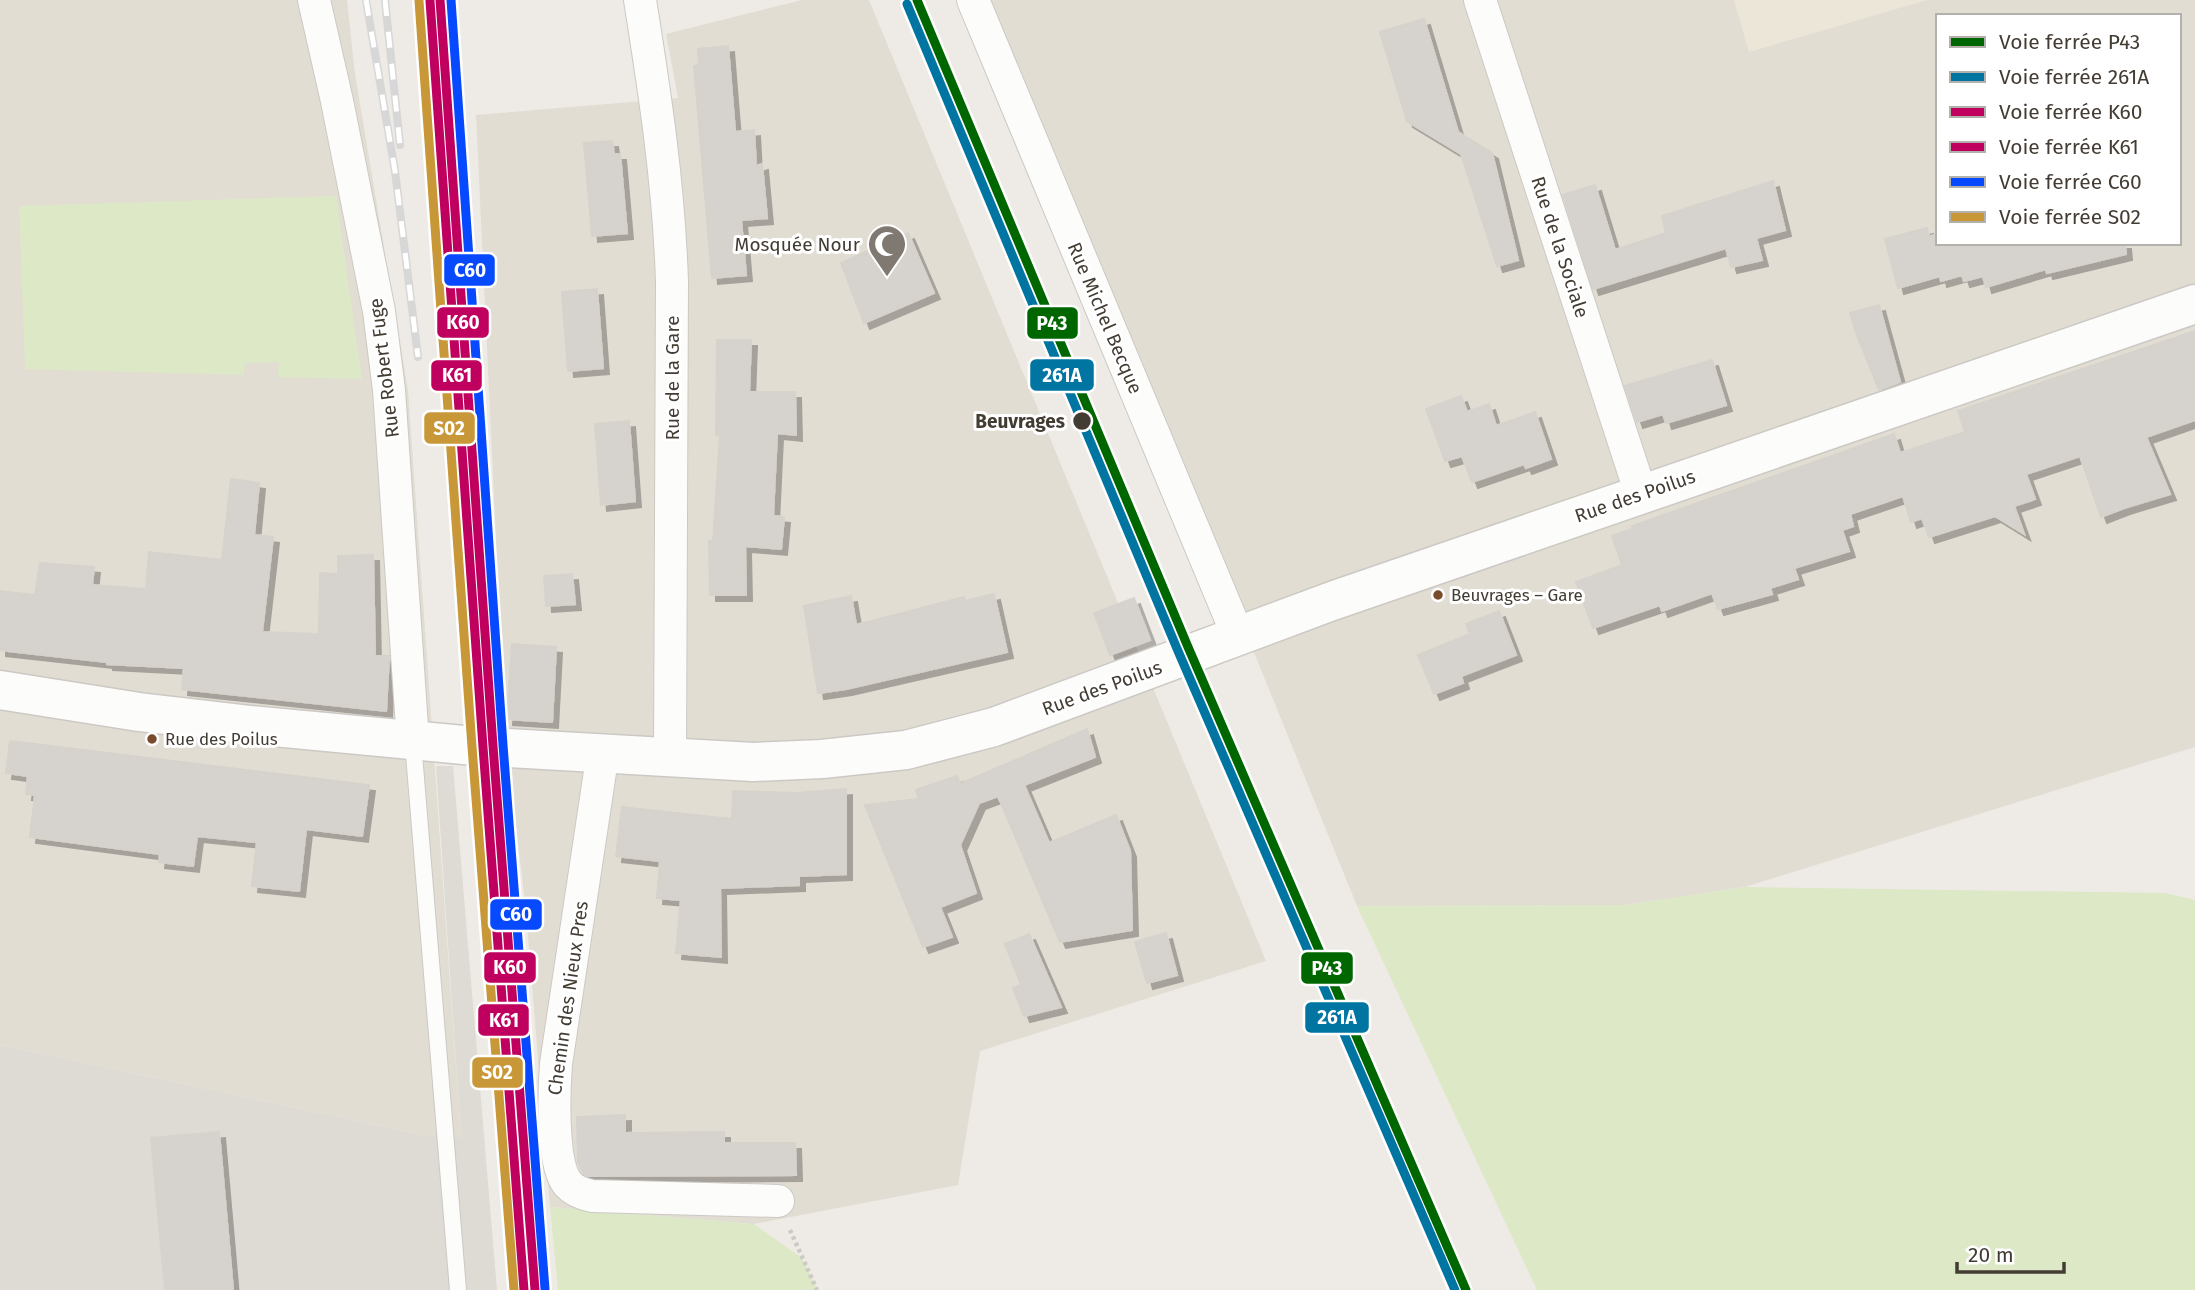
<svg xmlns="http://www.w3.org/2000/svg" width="2195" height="1290" viewBox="0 0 2195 1290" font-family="'Fira Sans',sans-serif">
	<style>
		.residential { fill: #e2ddd3; fill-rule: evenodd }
		.industrial { fill: #dedad4 }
		.education { fill: #ece6d8 }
		.green { fill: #dce8c6 }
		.building { fill: #d6d2cd; stroke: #d6d2cc; stroke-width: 2; filter: url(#shadow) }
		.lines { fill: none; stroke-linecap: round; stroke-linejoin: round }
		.service-casing { stroke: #ccc9c4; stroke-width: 18 }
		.minor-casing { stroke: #ccc9c4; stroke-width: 34 }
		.tertiary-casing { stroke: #ccc9c4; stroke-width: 41 }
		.path { stroke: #cccac5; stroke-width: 4.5; stroke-dasharray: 3.5 3.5; stroke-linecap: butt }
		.service { stroke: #fcfcfb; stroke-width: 16 }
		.minor { stroke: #fcfcfb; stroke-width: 32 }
		.tertiary { stroke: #fcfcfb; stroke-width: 38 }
		.rail-casing { stroke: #d8d7d7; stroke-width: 8 }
		.rail { stroke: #fff; stroke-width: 5; stroke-dasharray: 16; stroke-linecap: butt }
		.rail-1-casing { stroke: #fff; stroke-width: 14 }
		.rail-2-casing { stroke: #fff; stroke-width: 14 }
		.rail-3-casing { stroke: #fff; stroke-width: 14 }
		.rail-4-casing { stroke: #fff; stroke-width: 14 }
		.rail-5-casing { stroke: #fff; stroke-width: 14 }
		.rail-6-casing { stroke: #fff; stroke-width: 14 }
		.rail-1 { stroke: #060; stroke-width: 9 }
		.rail-2 { stroke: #0075a1; stroke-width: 9 }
		.rail-3 { stroke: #bf005f; stroke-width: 9 }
		.rail-4 { stroke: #bf005f; stroke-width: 9 }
		.rail-5 { stroke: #0749ff; stroke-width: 9 }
		.rail-6 { stroke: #c89838; stroke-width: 9 }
		.stop-dot { fill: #433c33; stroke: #fff; stroke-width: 2.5 }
		.bus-dot { fill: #7a4b2a; stroke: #fff; stroke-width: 2.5 }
		.labels { text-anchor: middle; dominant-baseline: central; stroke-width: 6; stroke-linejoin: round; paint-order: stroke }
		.bus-label { font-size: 17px; fill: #433c33; stroke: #fff; text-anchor: start }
		.poi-label { font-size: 19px; fill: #433c33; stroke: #fff; text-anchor: end }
		.street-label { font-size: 19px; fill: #433c33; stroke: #fff }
		.stop-label { font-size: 19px; font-weight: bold; fill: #433c33; stroke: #fff; text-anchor: end }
		.line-badge { stroke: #fff; stroke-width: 2.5 }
		.badge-label { font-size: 19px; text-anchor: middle; font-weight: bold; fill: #fff }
	</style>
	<defs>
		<filter id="shadow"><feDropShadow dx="6" dy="6" stdDeviation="0" flood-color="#0004"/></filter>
	</defs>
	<rect width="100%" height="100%" fill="#eeebe6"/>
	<g class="residential">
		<path d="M0,0H347L355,74L408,390L461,1137L422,1135L0,1045Z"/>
		<path d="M802,0H869L1266,961L980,1051L958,1185L754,1224L550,1207L526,911L505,731L476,115L678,98L666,34Z"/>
		<path d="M989,0H2195V747L1745,887L1626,905L1357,906ZM1938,16H2179V243H1938Z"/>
	</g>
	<path class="industrial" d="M436,766H453L497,1290H0V1045L422,1135L461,1137Z"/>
	<path class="education" d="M1734,0H1927L1749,52Z"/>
	<g class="green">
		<path d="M336,196L362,379L278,377L279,362L245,363L244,375L25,369L19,206Z"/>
		<path d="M1745,887L2165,893L2195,900V1290H1537L1357,906L1626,905Z"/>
		<path d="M550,1207L754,1224L802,1258L818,1290H558Z"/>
	</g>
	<g class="building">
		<path d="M1424,19L1458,132L1492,153L1518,260L1497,266L1461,154L1407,121L1380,32Z"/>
		<path d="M728,46L735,132L754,130L756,166L762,164L767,218L741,220L746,275L712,278L694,66L699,65L698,49Z"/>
		<path d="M612,141L614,154H620L627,233L592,236L584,143Z"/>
		<path d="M1773,181L1785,230L1756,238L1762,260L1731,267L1726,248L1593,289L1563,195L1595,185L1615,250L1666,233L1662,216Z"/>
		<path d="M1927,228L1929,237L1938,234V243H2125L2126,254L2047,273L2046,269L1986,287L1983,276L1964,281L1962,275L1941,281L1940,276L1898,288L1885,239Z"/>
		<path d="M908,233L934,293L864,323L841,263Z"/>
		<path d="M597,289L603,368L568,371L562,292Z"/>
		<path d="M1879,305L1900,382L1879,390L1856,333L1850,313Z"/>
		<path d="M2195,331V420L2146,437L2170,494L2124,508L2101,517L2080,456L2026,474L2035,499L2014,506L2024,534L1995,516L1929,537L1922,518L1911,522L1903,496L1850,514L1853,526L1842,530L1849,551L1794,568L1798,579L1770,588L1772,594L1718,609L1712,593L1662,611L1660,605L1593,628L1576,582L1622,565L1612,536L1633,529L1632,526L1894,434L1900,453L1965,432L1958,411Z"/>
		<path d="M717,340H751L749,392H795L796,435L777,433L773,516L784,517L781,549L745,546L746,595H710L709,541H713L720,435H716Z"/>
		<path d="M1712,360L1726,405L1666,423L1663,414L1637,422L1625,386Z"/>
		<path d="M1461,396L1467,412L1489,404L1496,426L1535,412L1551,459L1526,468L1524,464L1472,482L1462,456L1445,461L1426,409Z"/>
		<path d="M629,421L635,501L601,505L595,424Z"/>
		<path d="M231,479L259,483L254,535L273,537L262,632L319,634L320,573L338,574V556L373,555L375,656H389L386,711L182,689L184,668L107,664V662L0,650V591L35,595L40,563L94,567L92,585L146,589L149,552L222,560Z"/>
		<path d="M572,574L575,604L546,606L544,576Z"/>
		<path d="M994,594L1007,652L846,689L818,693L804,606L851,596L856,625L964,597L965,601Z"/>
		<path d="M1134,598L1150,640L1110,655L1094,613Z"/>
		<path d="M1499,611L1516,655L1461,676L1463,683L1434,694L1418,655L1470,634L1466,624Z"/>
		<path d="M512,644L556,647L552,722L507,719Z"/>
		<path d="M1087,729L1095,757L1024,785L1049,843L1116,815L1130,851L1132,930L1060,942L998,796L979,803L960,845L976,893L940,907L952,937L923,947L865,805L919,799L916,790L957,776L960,784Z"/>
		<path d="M10,741L369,785L362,836L306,829L299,891L252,886L257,842L197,836L193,866L159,862L160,854L30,837L35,795L26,794L28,776L6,773Z"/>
		<path d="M846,789V874L799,876V885L720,888L721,957L676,953L681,900L657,898L660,861L616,856L622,807L732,819L733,791L796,793Z"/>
		<path d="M1166,933L1177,975L1147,983L1135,942Z"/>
		<path d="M1029,934L1061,1007L1024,1016L1013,988L1021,985L1005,944Z"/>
		<path d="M625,1115V1133L724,1132V1143H795L796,1175L588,1176L584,1174L578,1162L577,1117Z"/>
		<path d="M219,1132L233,1290H165L151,1138Z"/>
	</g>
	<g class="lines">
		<defs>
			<path id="service" d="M413,742L458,1290"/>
			<g id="minor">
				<path d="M314,0L337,101L379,311L389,390L413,742"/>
				<path d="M640,0C655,94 669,186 672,282L670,757"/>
				<path d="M973,0L1238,636"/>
				<path d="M1480,0L1641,494"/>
				<path d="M603,752L556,1064C554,1090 551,1164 568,1184C574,1191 583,1194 592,1196L778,1201"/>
			</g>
			<path id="tertiary" d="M0,690L139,712L251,725L474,746L753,762L822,759L906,750L994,727L1332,601L2195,304"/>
		</defs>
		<use href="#service" class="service-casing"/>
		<use href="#minor" class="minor-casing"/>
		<use href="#tertiary" class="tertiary-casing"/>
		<path class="path" d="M790,1230L817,1290"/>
		<use href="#service" class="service"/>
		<use href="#minor" class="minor"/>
		<use href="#tertiary" class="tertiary"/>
		<defs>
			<g id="rail">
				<path d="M366,0L395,171L418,357"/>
				<path d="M385,0L400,145"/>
			</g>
		</defs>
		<use href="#rail" class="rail-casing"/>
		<use href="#rail" class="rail"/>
		<defs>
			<path id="rail-1" d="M917,0L1188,647L1466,1290"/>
			<path id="rail-2" d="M907,4L1178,651L1455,1290"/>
			<path id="rail-3" d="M440,0L493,746L535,1290"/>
			<path id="rail-4" d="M430,1L483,747L524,1290"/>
			<path id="rail-5" d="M451,0L503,745L545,1289"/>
			<path id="rail-6" d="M419,1L472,747L514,1290"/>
		</defs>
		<use href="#rail-1" class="rail-1-casing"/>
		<use href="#rail-2" class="rail-2-casing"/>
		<use href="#rail-3" class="rail-3-casing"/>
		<use href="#rail-4" class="rail-4-casing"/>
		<use href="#rail-5" class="rail-5-casing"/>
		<use href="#rail-6" class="rail-6-casing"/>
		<use href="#rail-1" class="rail-1"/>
		<use href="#rail-2" class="rail-2"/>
		<use href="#rail-3" class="rail-3"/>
		<use href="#rail-4" class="rail-4"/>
		<use href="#rail-5" class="rail-5"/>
		<use href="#rail-6" class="rail-6"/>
	</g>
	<defs>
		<symbol id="mosque-pin" viewBox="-11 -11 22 30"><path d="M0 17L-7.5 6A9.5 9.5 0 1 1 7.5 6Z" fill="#7f7972" stroke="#fff"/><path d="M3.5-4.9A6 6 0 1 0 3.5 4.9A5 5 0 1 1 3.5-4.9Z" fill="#fff"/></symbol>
	</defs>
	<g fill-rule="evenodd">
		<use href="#mosque-pin" x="865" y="222" width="44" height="60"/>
	</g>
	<circle class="stop-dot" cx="1082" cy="421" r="10"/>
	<g class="bus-dot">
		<circle cx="1438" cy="595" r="6"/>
		<circle cx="152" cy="739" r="6"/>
	</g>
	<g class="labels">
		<g class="bus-label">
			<text x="1451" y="595">Beuvrages – Gare</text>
			<text x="165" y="739">Rue des Poilus</text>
		</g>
		<g class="poi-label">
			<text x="860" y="244">Mosquée Nour</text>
		</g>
		<g class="street-label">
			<text transform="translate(1560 247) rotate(72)">Rue de la Sociale</text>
			<text transform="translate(1105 318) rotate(67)">Rue Michel Becque</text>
			<text transform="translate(384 368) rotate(-97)">Rue Robert Fuge</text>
			<text transform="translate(672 378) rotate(-90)">Rue de la Gare</text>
			<text transform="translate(1635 496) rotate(-19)">Rue des Poilus</text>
			<text transform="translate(1102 688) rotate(-20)">Rue des Poilus</text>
			<text transform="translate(568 998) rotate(-82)">Chemin des Nieux Pres</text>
		</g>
		<g class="stop-label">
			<text x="1065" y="421">Beuvrages</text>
		</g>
	</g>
	<g class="line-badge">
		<rect x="443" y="253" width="53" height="34" rx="7" fill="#0749ff"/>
		<rect x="436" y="306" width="54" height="33" rx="7" fill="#bf005f"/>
		<rect x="1026" y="306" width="53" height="34" rx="7" fill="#060"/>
		<rect x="1029" y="358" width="66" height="34" rx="7" fill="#0075a1"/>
		<rect x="430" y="359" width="53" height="33" rx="7" fill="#bf005f"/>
		<rect x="423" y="411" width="53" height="34" rx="7" fill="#c89838"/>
		<rect x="489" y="898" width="54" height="33" rx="7" fill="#0749ff"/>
		<rect x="483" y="951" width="54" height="33" rx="7" fill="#bf005f"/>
		<rect x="1300" y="951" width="54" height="34" rx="7" fill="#060"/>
		<rect x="1304" y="1001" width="66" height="33" rx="7" fill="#0075a1"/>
		<rect x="477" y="1003" width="53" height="34" rx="7" fill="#bf005f"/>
		<rect x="471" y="1056" width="53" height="33" rx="7" fill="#c89838"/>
	</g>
	<g class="badge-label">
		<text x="470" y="277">C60</text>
		<text x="463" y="329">K60</text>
		<text x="1052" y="330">P43</text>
		<text x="1062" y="382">261A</text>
		<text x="457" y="382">K61</text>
		<text x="449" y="435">S02</text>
		<text x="516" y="921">C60</text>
		<text x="510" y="974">K60</text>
		<text x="1327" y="975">P43</text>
		<text x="1337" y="1024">261A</text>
		<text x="504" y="1027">K61</text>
		<text x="497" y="1079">S02</text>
	</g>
	<rect x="1936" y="14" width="245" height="231" fill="#ffffff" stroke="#b4b1ad" stroke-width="2"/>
	<rect x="1950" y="37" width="35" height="10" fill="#006600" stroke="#b4b1ad" stroke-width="2"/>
	<text x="1999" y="49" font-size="21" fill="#433c33">Voie ferrée P43</text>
	<rect x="1950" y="72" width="35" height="10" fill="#0075a1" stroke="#b4b1ad" stroke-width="2"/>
	<text x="1999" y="84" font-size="21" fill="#433c33">Voie ferrée 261A</text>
	<rect x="1950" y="107" width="35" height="10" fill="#bf005f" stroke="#b4b1ad" stroke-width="2"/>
	<text x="1999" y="119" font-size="21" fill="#433c33">Voie ferrée K60</text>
	<rect x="1950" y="142" width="35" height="10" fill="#bf005f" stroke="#b4b1ad" stroke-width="2"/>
	<text x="1999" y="154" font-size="21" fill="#433c33">Voie ferrée K61</text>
	<rect x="1950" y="177" width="35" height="10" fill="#0749ff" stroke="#b4b1ad" stroke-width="2"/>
	<text x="1999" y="189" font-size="21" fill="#433c33">Voie ferrée C60</text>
	<rect x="1950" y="212" width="35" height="10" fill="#c89838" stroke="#b4b1ad" stroke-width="2"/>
	<text x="1999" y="224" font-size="21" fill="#433c33">Voie ferrée S02</text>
	<path d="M1957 1262v10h107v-10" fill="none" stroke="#433c33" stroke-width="3.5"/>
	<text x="1968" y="1262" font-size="21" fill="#433c33" stroke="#ffffff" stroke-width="5" paint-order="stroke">20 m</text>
</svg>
